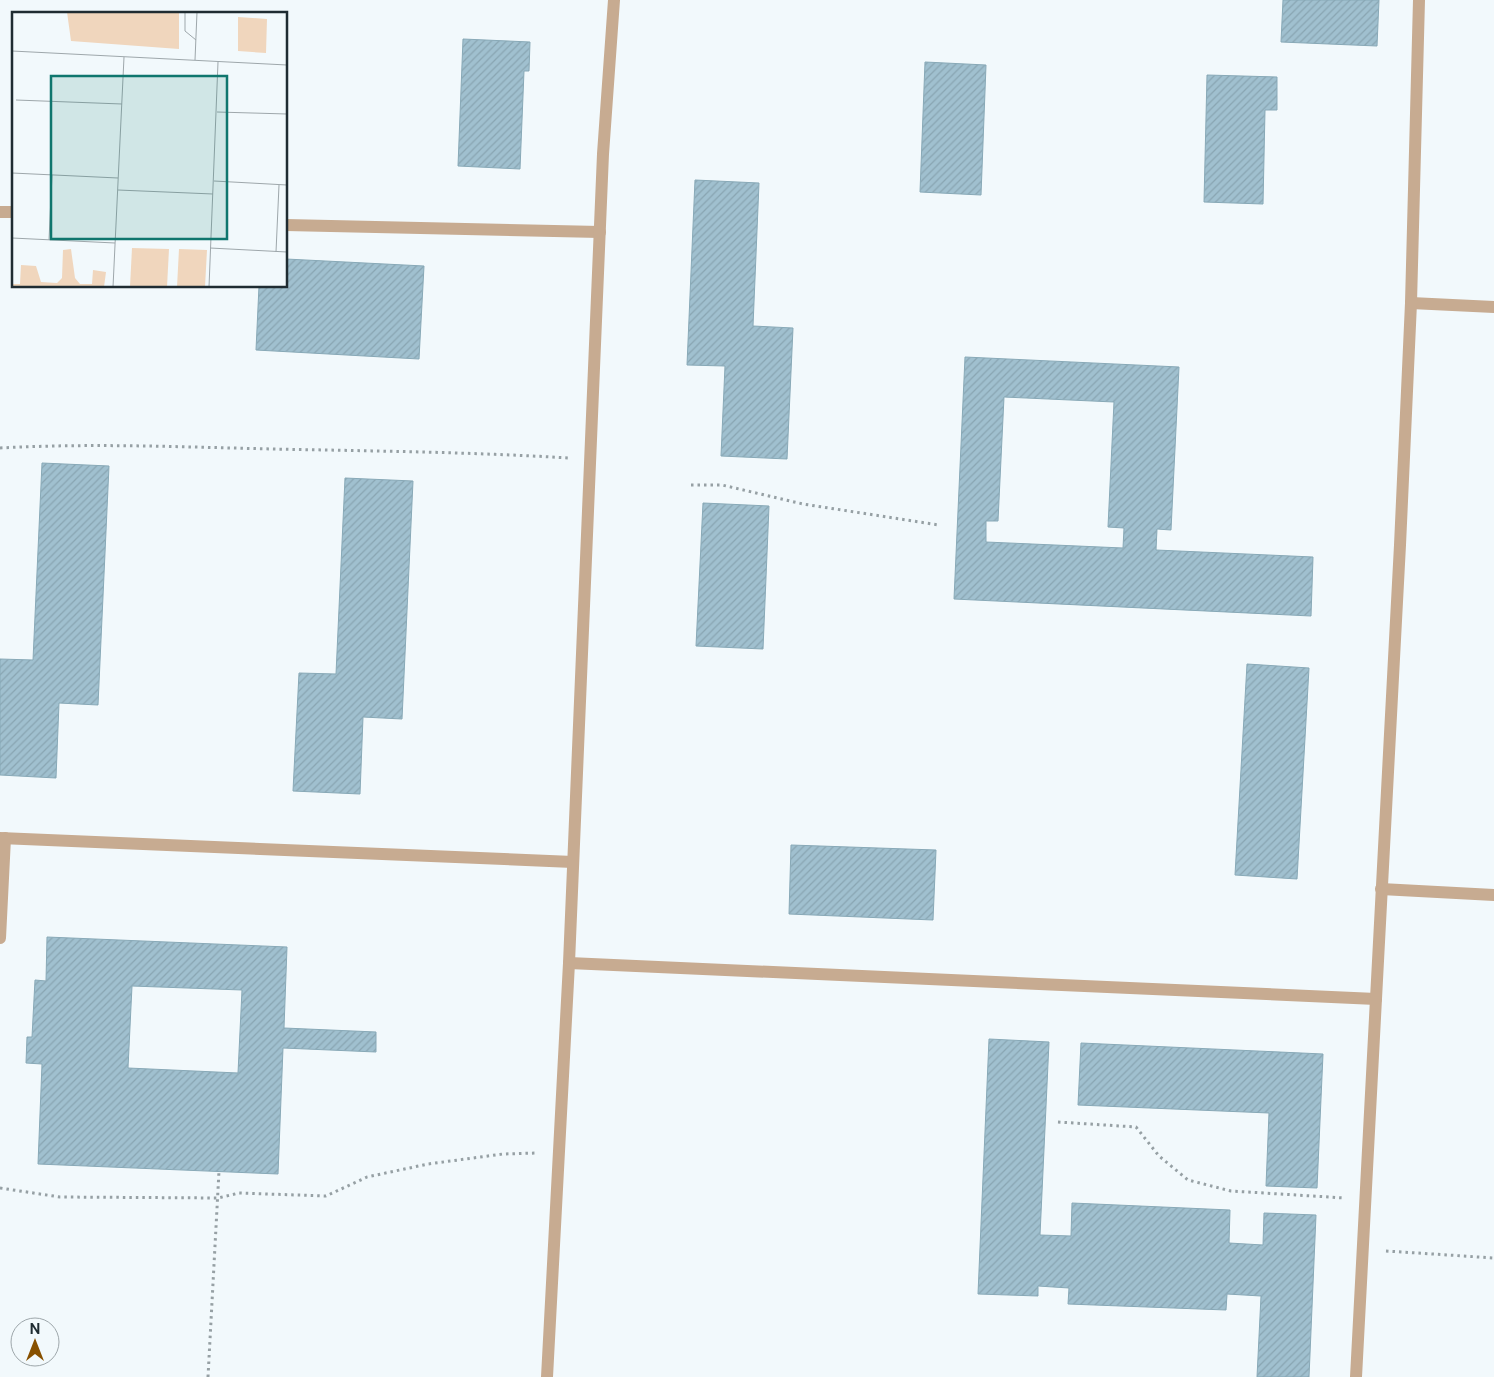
<svg xmlns="http://www.w3.org/2000/svg" width="1494" height="1377" viewBox="0 0 1494 1377" font-family="'Public Sans',sans-serif">
	<style>
		.building { fill: url(#building-hatch); stroke: #88a9b7; fill-rule: evenodd }
		.lines { fill: none; stroke-linecap: round; stroke-linejoin: round }
		.path { stroke: #96a0a4; stroke-width: 3; stroke-dasharray: 2.5 4; stroke-linecap: butt }
		.lane { stroke: #c7ab91; stroke-width: 12 }
		.inset-road { fill: none; stroke: #9ea7ab; stroke-width: 1 }
		.view { fill: #0f766e; fill-opacity: 0.15; stroke: #0f766e; stroke-width: 2.5 }
		.inset-edge { fill: none; stroke: #1f2c32; stroke-width: 2.5 }
	</style>
	<defs>
		<pattern id="building-hatch" width="6" height="6" patternUnits="userSpaceOnUse" patternTransform="scale(1.25)"><rect width="6" height="6" fill="#a0c0cf"/><path d="M-1 1l2-2M0 6l6-6M5 7l2-2" fill="none" stroke="#89a5b2"/></pattern>
	</defs>
	<rect width="100%" height="100%" fill="#f2f9fc"/>
	<g class="building">
		<path d="M1283,0H1379L1377,46L1281,42Z"/>
		<path d="M463,39L530,42L529,71H524L520,169L458,166Z"/>
		<path d="M925,62L986,65L981,195L920,192Z"/>
		<path d="M1207,75L1277,77V110H1265L1263,204L1204,202Z"/>
		<path d="M695,180L759,183L753,326L793,328L787,459L721,456L725,366L687,365Z"/>
		<path d="M286,259L424,266L419,359L256,350L259,286H286Z"/>
		<path d="M965,357L1179,367L1171,530L1157,529L1156,550L1313,557L1311,616L954,599ZM1004,397L1114,402L1108,527L1124,528L1123,548L986,542V521H998Z"/>
		<path d="M42,463L109,466L98,705L59,703L56,778L0,775V659L33,660Z"/>
		<path d="M345,478L413,481L402,719L363,717L360,794L293,791L299,673L336,674Z"/>
		<path d="M703,503L769,506L763,649L696,646Z"/>
		<path d="M1247,664L1309,668L1297,879L1235,875Z"/>
		<path d="M791,845L936,850L933,920L789,914Z"/>
		<path d="M47,937L287,947L284,1028L376,1032V1052L283,1048L278,1174L38,1164L42,1064L26,1063L27,1037H32L35,980L46,981ZM132,986L242,990L238,1073L128,1068Z"/>
		<path d="M989,1039L1049,1042L1040,1235L1071,1236L1072,1203L1230,1210L1229,1243L1263,1245L1264,1213L1316,1215L1309,1377H1257L1261,1296L1227,1294L1226,1310L1068,1304L1069,1288L1038,1286V1296L978,1294Z"/>
		<path d="M1081,1043L1323,1054L1317,1188L1266,1186L1269,1113L1078,1105Z"/>
	</g>
	<g class="lines">
		<g class="path">
			<path d="M0,448C91,443 182,447 273,449C372,451 471,452 569,458"/>
			<path d="M691,485H722L803,504L939,525"/>
			<path d="M1058,1122L1136,1127L1159,1156L1188,1180L1231,1191L1345,1198"/>
			<path d="M0,1188L60,1197L218,1198L239,1193L326,1196L367,1177L428,1164L503,1154L537,1153"/>
			<path d="M1386,1251L1494,1258"/>
			<path d="M208,1377L219,1171"/>
		</g>
		<g class="lane">
			<path d="M0,212H14"/>
			<path d="M286,225L600,232"/>
			<path d="M1411,303L1494,307"/>
			<path d="M0,838L573,862"/>
			<path d="M1381,889L1494,895"/>
			<path d="M0,938L5,838"/>
			<path d="M569,963L1376,999"/>
			<path d="M547,1377L569,963L603,154L614,0"/>
			<path d="M1356,1377L1400,545L1411,303L1419,0"/>
		</g>
	</g>
	<g transform="translate(12 12)">
		<rect width="275" height="275" fill="#f2f9fc"/>
		<path d="M55,0H167V37L59,29ZM226,5L255,7L254,41L226,39ZM59,237L63,266L68,272H80L81,258L94,260L92,275H0V272H8L9,253L24,254L29,270L45,271L50,266L51,238ZM167,237L195,238L193,275H165Z" fill="#f0d6bd"/>
		<path d="M120,236L157,237L155,275H118Z" fill="#f0d6bd"/>
		<path class="inset-road" d="M173,0V19L184,28M0,39L275,53M183,48L185,0M4,88L110,92M205,100L275,102M0,161L106,166M202,169L275,173M106,178L201,182M0,226L103,231M37,228L40,163M198,236L275,240M264,240L267,173M101,275L112,45M197,275L206,50"/>
		<path class="view" d="M39,64H215V227H39Z"/>
		<rect width="275" height="275" class="inset-edge"/>
	</g>
	<g transform="translate(35 1342)"><circle r="24" fill="#f2f9fc" stroke="#9ea7ab"/>
	<path d="M0-4L9 19L0 12L-9 19Z" fill="#875000"/>
	<text y="-8" font-size="14" font-weight="bold" text-anchor="middle" fill="#1f2c32">N</text>
	</g>
</svg>
